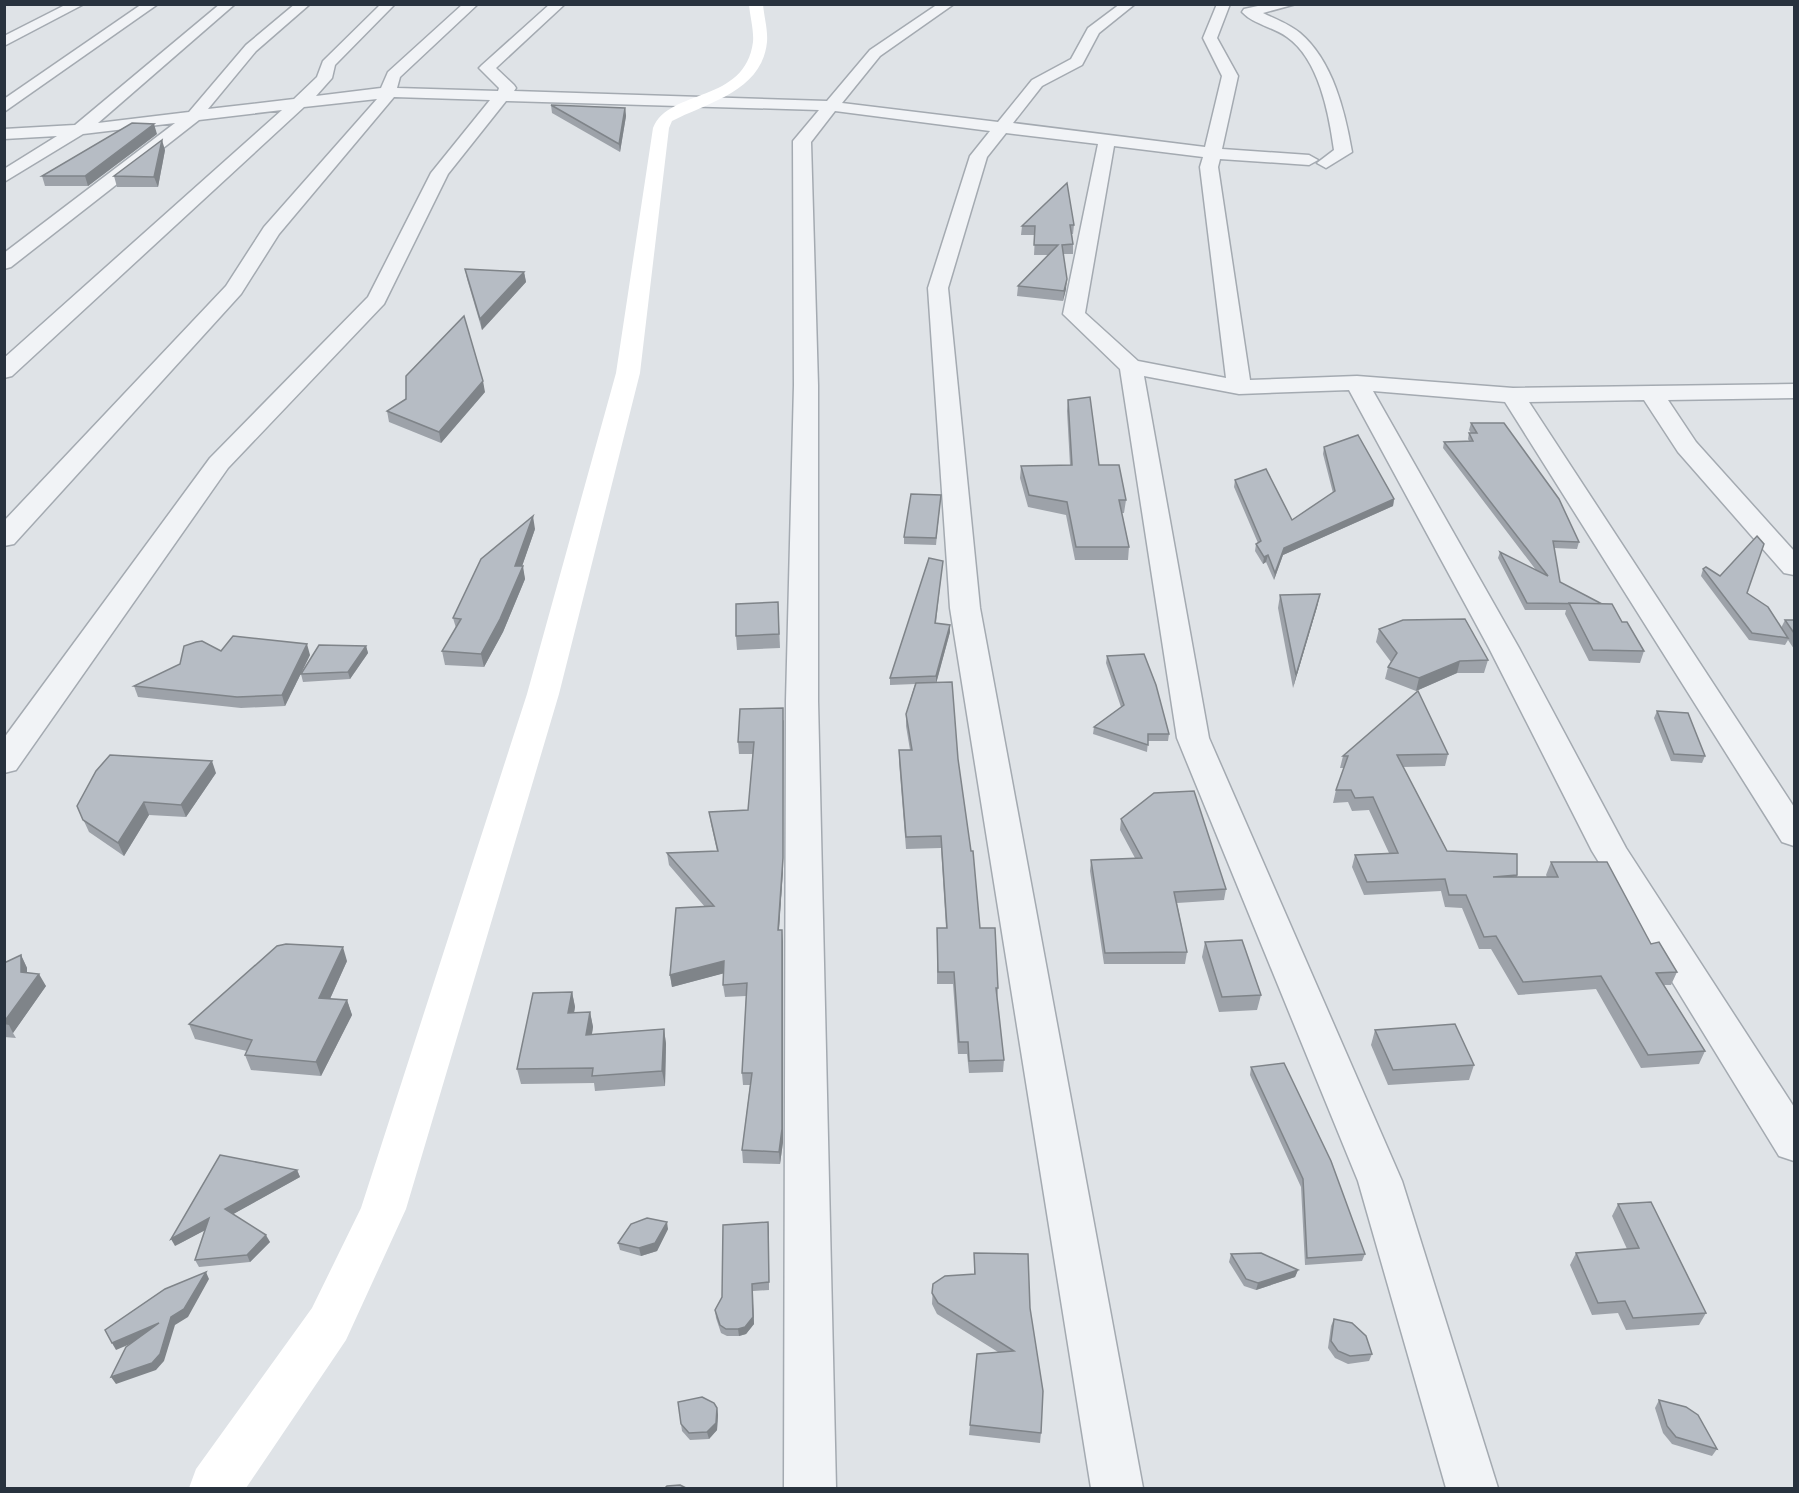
<svg xmlns="http://www.w3.org/2000/svg" width="1799" height="1493" viewBox="0 0 1799 1493" font-family="'Fira Sans',sans-serif">
	<style>
		.lines { fill: none; stroke-linecap: round; stroke-linejoin: round }
		.street-casing { stroke: #a4aab1; stroke-width: 3 }
		.street { fill: #f1f3f6; fill-rule: evenodd }
		.secondary { fill: #fff; fill-rule: evenodd }
		.wall { fill: #9da2a9 }
		.shaded-wall { fill: #7f8489 }
		.building { fill: #b6bcc4; stroke: #7f8489; stroke-width: 1.5 }
	</style>
	<rect width="100%" height="100%" fill="#dfe3e7"/>
	<g class="lines">
		<defs>
			<g id="street">
				<path d="M67,4H84L4,46V36Z"/>
				<path d="M142,4H158L4,112V99Z"/>
				<path d="M220,4H235L98,123L189,112L246,45L295,4H310L256,51L208,109L294,99L317,77L323,61L381,4H395L335,65L332,78L316,96L381,88L388,72L463,4H478L400,77L397,88L498,91L499,88L479,68L482,65L550,4H565L496,68L514,85L516,88L514,91L827,101L870,50L938,4H954L880,56L842,103L998,122L1032,80L1071,59L1088,28L1120,4H1135L1099,33L1082,65L1042,86L1013,123L1205,147L1222,76L1203,38L1217,4H1230L1217,38L1238,76L1222,149L1309,155L1318,160L1309,165L1220,159L1218,167L1250,380L1357,376L1513,388L1794,384V398L1668,400L1696,442L1794,551V575L1784,573L1678,452L1644,400L1529,402L1794,807V846L1782,842L1505,402L1373,391L1519,648L1626,848L1794,1107V1161L1779,1156L1592,851L1489,648L1349,390L1239,394L1144,376L1209,738L1402,1181L1498,1488H1446L1358,1181L1177,738L1120,369L1063,314L1098,144L1006,133L987,157L948,288L980,608L1143,1488H1091L950,608L928,288L970,156L990,131L835,111L811,142L818,385V701L836,1488H784L786,701L794,385L793,141L819,110L506,101L448,174L384,304L228,468L16,770L4,773V738L210,458L368,297L431,173L490,100L394,97L279,234L241,294L14,544L4,546V521L226,286L264,227L377,99L304,107L12,376L4,378V358L282,110L199,120L11,267L4,269V253L175,123L83,134L4,182V169L57,136L4,139V129L75,125ZM1114,146L1203,157L1200,167L1226,378L1138,361L1085,313Z"/>
				<path d="M1267,4H1296L1263,13C1275,19 1289,24 1300,33C1333,61 1345,112 1352,152L1326,168L1317,163L1334,150C1329,114 1319,59 1287,37C1273,27 1253,24 1242,12L1244,9Z"/>
			</g>
		</defs>
		<use href="#street" class="street-casing"/>
		<use href="#street" class="street"/>
		<path class="secondary" d="M749,4H763C764,17 768,29 767,42C762,91 709,102 672,121L669,128L640,373L559,694L406,1209L346,1340L246,1488H189L196,1469L312,1308L361,1208L527,694L616,373L653,128C669,88 745,104 753,42C754,30 750,17 749,4Z"/>
	</g>
	<g class="wall">
		<path d="M551,105L625,108L626,116L620,152L552,113Z"/>
		<path d="M157,134L88,186H45L42,176Z"/>
		<path d="M165,150L158,187H117L114,176Z"/>
		<path d="M1074,225L1073,234H1072L1073,244V254H1063L1066,289L1063,301L1017,296L1018,286L1048,255H1034L1035,235H1021L1022,226Z"/>
		<path d="M465,269L524,272L526,282L482,330L467,279Z"/>
		<path d="M485,392L441,443L389,422L387,411Z"/>
		<path d="M1068,400L1099,465L1126,500L1124,513H1122L1129,547L1128,560H1075L1066,515L1028,507L1020,478L1021,466L1070,465L1067,411Z"/>
		<path d="M1471,423L1579,542L1577,549L1554,548L1560,582L1622,622L1644,651L1640,663L1589,661L1565,614L1566,610H1525L1498,558L1500,552L1536,570L1443,448L1444,442L1469,441L1468,439L1469,433H1471L1469,430Z"/>
		<path d="M1324,447L1394,499L1393,506L1283,555L1274,580L1266,562L1263,564L1255,551L1256,544L1258,543L1234,487L1235,480L1292,520L1333,493L1323,454Z"/>
		<path d="M941,495L936,545L904,544V537Z"/>
		<path d="M535,529L522,566L525,579L503,632L484,667L445,665L442,651L456,628L453,618Z"/>
		<path d="M942,568L936,623L950,632L936,683L958,759L980,928L998,988L997,1000L1004,1060L1003,1072L969,1073L967,1054H958L953,984H937V928H946L941,848L906,849L899,762V750H910L906,726V714L915,684L890,685V678Z"/>
		<path d="M1703,569L1747,593L1781,628L1785,620H1794V649L1788,640L1785,645L1749,640L1701,576Z"/>
		<path d="M1320,594L1317,607L1293,688L1278,608L1280,595Z"/>
		<path d="M778,602L780,648L737,650L736,636Z"/>
		<path d="M1379,629L1488,660L1484,673H1457L1416,691L1385,679L1388,667L1391,662L1376,642Z"/>
		<path d="M366,646L368,653L350,679L303,682L301,674Z"/>
		<path d="M310,655L285,706L241,708L138,697L134,686Z"/>
		<path d="M1107,656L1169,734L1168,741H1148L1147,752L1093,734L1094,727L1121,707L1106,663Z"/>
		<path d="M1657,711L1705,756L1702,763L1671,761L1654,718Z"/>
		<path d="M784,720L783,870L779,930L783,942V1142L780,1164L743,1163L742,1150L750,1085H743L742,1073L746,996L725,997L723,985L724,973L672,987L670,975L705,907L669,865L667,853L717,851L711,824L709,812L748,810L753,754H739L738,742Z"/>
		<path d="M1448,754L1445,766L1403,767L1447,851L1517,875V877H1547L1546,875L1551,862L1651,944L1677,972L1671,985H1664L1705,1051L1699,1064L1641,1068L1596,989L1518,995L1491,949H1479L1462,908L1445,907L1441,891L1364,895L1352,867L1355,855L1389,853L1369,810L1352,811L1348,802L1333,803L1336,790L1344,768H1340L1343,756Z"/>
		<path d="M216,773L186,817L149,815L124,856L89,832L77,806Z"/>
		<path d="M1121,819L1226,889L1224,900L1177,903L1187,952L1185,964H1104L1090,871L1091,860L1135,858L1120,830Z"/>
		<path d="M1205,942L1261,995L1257,1010L1219,1012L1202,957Z"/>
		<path d="M21,955L27,968V973L46,986L13,1033L16,1038L4,1037V963Z"/>
		<path d="M347,961L330,999L347,1000L352,1015L321,1076L251,1070L245,1055L247,1051L195,1039L189,1024Z"/>
		<path d="M572,992L575,1007L574,1013L590,1012L593,1027L592,1034L664,1029L666,1044L665,1086L595,1091L594,1083L521,1084L517,1069Z"/>
		<path d="M1375,1030L1474,1065L1469,1080L1388,1085L1371,1045Z"/>
		<path d="M1251,1067L1365,1254L1362,1261L1305,1265L1301,1187L1250,1075Z"/>
		<path d="M297,1170L300,1177L233,1214L270,1242L250,1262L199,1267L195,1260L205,1230L175,1246Z"/>
		<path d="M1618,1204L1706,1313L1699,1325L1626,1330L1618,1313L1592,1315L1570,1265L1576,1253L1627,1249L1612,1216Z"/>
		<path d="M668,1229L657,1251L641,1256L620,1250L618,1243Z"/>
		<path d="M769,1230V1290L753,1291L754,1324L746,1334L739,1336H727L721,1333L716,1318L715,1310Z"/>
		<path d="M974,1253L1030,1308L1041,1433L1040,1443L969,1435L970,1425L998,1352L937,1314L932,1304L933,1284L974,1274Z"/>
		<path d="M1231,1254L1298,1270L1295,1277L1256,1290L1244,1286L1229,1262Z"/>
		<path d="M1334,1319L1372,1354L1369,1361L1348,1364L1335,1358L1328,1348L1331,1326Z"/>
		<path d="M1659,1400L1717,1449L1712,1456L1672,1444L1663,1433L1655,1408Z"/>
		<path d="M678,1402L717,1408L718,1415L717,1430L709,1439L690,1440L682,1431Z"/>
	</g>
	<g class="shaded-wall">
		<path d="M625,108L626,116L620,152L619,144Z"/>
		<path d="M154,124L157,134L88,186L85,176Z"/>
		<path d="M162,140L165,150L158,187L154,177Z"/>
		<path d="M524,272L526,282L482,330L480,319Z"/>
		<path d="M1067,279L1066,289L1063,301L1064,291Z"/>
		<path d="M483,381L485,392L441,443L439,432Z"/>
		<path d="M1394,499L1393,506L1283,555L1274,580L1275,573L1284,548Z"/>
		<path d="M533,516L535,529L519,575L523,566L525,579L503,632L484,667L481,654L515,566Z"/>
		<path d="M1268,555L1266,562L1263,564L1264,557Z"/>
		<path d="M1320,594L1317,607L1293,688L1296,675Z"/>
		<path d="M950,625V632L936,684V676Z"/>
		<path d="M307,644L310,655L285,706L282,695Z"/>
		<path d="M366,646L368,653L350,679L348,672Z"/>
		<path d="M1460,661L1457,673L1416,691L1419,678Z"/>
		<path d="M783,708V870L778,943V930Z"/>
		<path d="M212,761L216,773L186,817L181,805Z"/>
		<path d="M144,802L149,815L124,856L118,843Z"/>
		<path d="M782,930L783,942V1142L780,1164L779,1152Z"/>
		<path d="M343,947L347,961L324,1012L319,998Z"/>
		<path d="M21,955L27,968V985L21,972Z"/>
		<path d="M724,961L725,973L672,987L670,975Z"/>
		<path d="M39,974L46,986L13,1033L9,1025L4,1024V1022Z"/>
		<path d="M572,992L575,1007L571,1028L568,1013Z"/>
		<path d="M347,1000L352,1015L321,1076L316,1062Z"/>
		<path d="M590,1012L593,1027L589,1050L586,1035Z"/>
		<path d="M664,1029L666,1044L665,1086L662,1071Z"/>
		<path d="M297,1170L300,1177L228,1217L225,1209Z"/>
		<path d="M209,1218L213,1226L175,1246L171,1239Z"/>
		<path d="M667,1222L668,1229L657,1251L641,1256L639,1248Z"/>
		<path d="M768,1222L769,1230V1290V1282Z"/>
		<path d="M266,1235L270,1242L250,1262L247,1255Z"/>
		<path d="M1298,1270L1295,1277L1256,1290L1258,1283Z"/>
		<path d="M206,1272L209,1279L188,1317L175,1325L164,1361L156,1370L116,1384L111,1377Z"/>
		<path d="M752,1284L754,1324L746,1334L739,1336L738,1329Z"/>
		<path d="M159,1323L163,1330L116,1350L112,1343Z"/>
		<path d="M717,1408L718,1415L717,1430L709,1439L707,1432Z"/>
	</g>
	<g class="building">
		<path d="M551,105L625,108L619,144Z"/>
		<path d="M132,123L154,124L85,176H42Z"/>
		<path d="M162,140L154,177L114,176Z"/>
		<path d="M1067,183L1074,225H1070L1073,244L1062,245L1067,279L1064,291L1018,286L1058,245H1034L1035,226H1022Z"/>
		<path d="M465,269L524,272L480,319Z"/>
		<path d="M464,316L483,381L439,432L387,411L406,399V376Z"/>
		<path d="M1090,397L1099,465H1119L1126,500H1119L1129,547H1076L1067,502L1029,495L1021,466L1072,465L1068,400Z"/>
		<path d="M1471,423H1504L1559,499L1579,542L1553,541L1560,582L1602,604L1527,603L1500,552L1548,576L1444,442L1473,441L1469,433H1477Z"/>
		<path d="M1358,435L1394,499L1284,548L1275,573L1268,555L1264,557L1256,544L1261,541L1235,480L1266,469L1292,520L1335,491L1324,447Z"/>
		<path d="M911,494L941,495L936,538L904,537Z"/>
		<path d="M533,516L515,566H523L500,619L481,654L442,651L461,619L453,618L481,559Z"/>
		<path d="M1757,536L1764,544L1747,593L1768,607L1788,638L1752,633L1703,569L1706,567L1720,576Z"/>
		<path d="M929,558L943,561L935,623L950,625L936,676L890,678Z"/>
		<path d="M1320,594L1296,675L1280,595Z"/>
		<path d="M778,602L779,634L736,636V604Z"/>
		<path d="M1569,603L1612,604L1622,622H1627L1644,651L1593,650Z"/>
		<path d="M1465,619L1488,660L1460,661L1419,678L1388,667L1397,653L1379,629L1403,620Z"/>
		<path d="M1785,620H1794V633Z"/>
		<path d="M233,636L307,644L282,695L237,697L134,686L180,664L184,646L196,642L202,641L221,651Z"/>
		<path d="M319,645L366,646L348,672L301,674Z"/>
		<path d="M1144,654L1156,685L1169,734H1148V745L1094,727L1124,705L1107,656Z"/>
		<path d="M952,682L958,759L971,851H973L980,928H995L998,988H996L1004,1060L969,1061L968,1042H959L954,972H938L937,928H947L941,836L906,837L899,750H912L906,714L916,683Z"/>
		<path d="M1418,691L1448,754L1397,755L1447,851L1517,854V875L1493,877H1558L1551,862H1607L1651,944L1659,942L1677,972L1656,973L1705,1051L1648,1055L1601,976L1523,982L1496,936L1484,937L1466,895H1449L1445,879L1367,882L1355,855L1398,853L1373,797L1355,798L1351,790H1336L1348,756H1343Z"/>
		<path d="M783,708V858L778,930H782V1129L779,1152L742,1150L752,1073H742L747,983L723,985L724,961L670,975L676,908L714,906L667,853L718,851L709,812L748,810L754,742H738L740,709Z"/>
		<path d="M1657,711L1688,713L1705,756L1674,754Z"/>
		<path d="M110,755L212,761L181,805L144,802L118,843L83,820L77,806L96,771Z"/>
		<path d="M1194,791L1226,889L1174,892L1187,952L1105,953L1091,860L1142,858L1121,819L1154,793Z"/>
		<path d="M1242,940L1261,995L1222,997L1205,942Z"/>
		<path d="M286,944L343,947L319,998L347,1000L316,1062L245,1055L252,1040L189,1024L277,946Z"/>
		<path d="M21,955V972L39,974L4,1022V963Z"/>
		<path d="M572,992L568,1013L590,1012L586,1035L664,1029L662,1071L592,1076L593,1068L517,1069L533,993Z"/>
		<path d="M1455,1024L1474,1065L1393,1070L1375,1030Z"/>
		<path d="M1284,1063L1331,1161L1365,1254L1307,1258L1303,1179L1251,1067Z"/>
		<path d="M220,1155L297,1170L225,1209L266,1235L247,1255L195,1260L209,1218L171,1239Z"/>
		<path d="M1651,1202L1706,1313L1633,1318L1625,1301L1598,1303L1576,1253L1639,1248L1618,1204Z"/>
		<path d="M647,1218L667,1222L655,1243L639,1248L618,1243L631,1224Z"/>
		<path d="M768,1222L769,1282L752,1284L753,1317L745,1327L738,1329H726L720,1325L715,1310L722,1297L723,1225Z"/>
		<path d="M974,1253L1028,1254L1030,1308L1043,1391L1041,1433L970,1425L977,1354L1014,1351L938,1303L932,1293L933,1284L945,1276L975,1274Z"/>
		<path d="M1261,1253L1298,1270L1258,1283L1246,1279L1231,1254Z"/>
		<path d="M206,1272L184,1309L171,1317L160,1354L152,1363L111,1377L126,1347L159,1323L112,1343L105,1330L165,1289Z"/>
		<path d="M1334,1319L1352,1323L1366,1336L1372,1354L1350,1356L1338,1351L1331,1341Z"/>
		<path d="M702,1397L714,1403L717,1408L716,1423L707,1432L689,1433L681,1424L678,1402Z"/>
		<path d="M1659,1400L1686,1407L1698,1415L1717,1449L1676,1437L1667,1426Z"/>
		<path d="M680,1485L686,1488H665L667,1486Z"/>
	</g>
	<rect width="1799" height="1493" fill="none" stroke="#28323e" stroke-width="12"/>
</svg>
